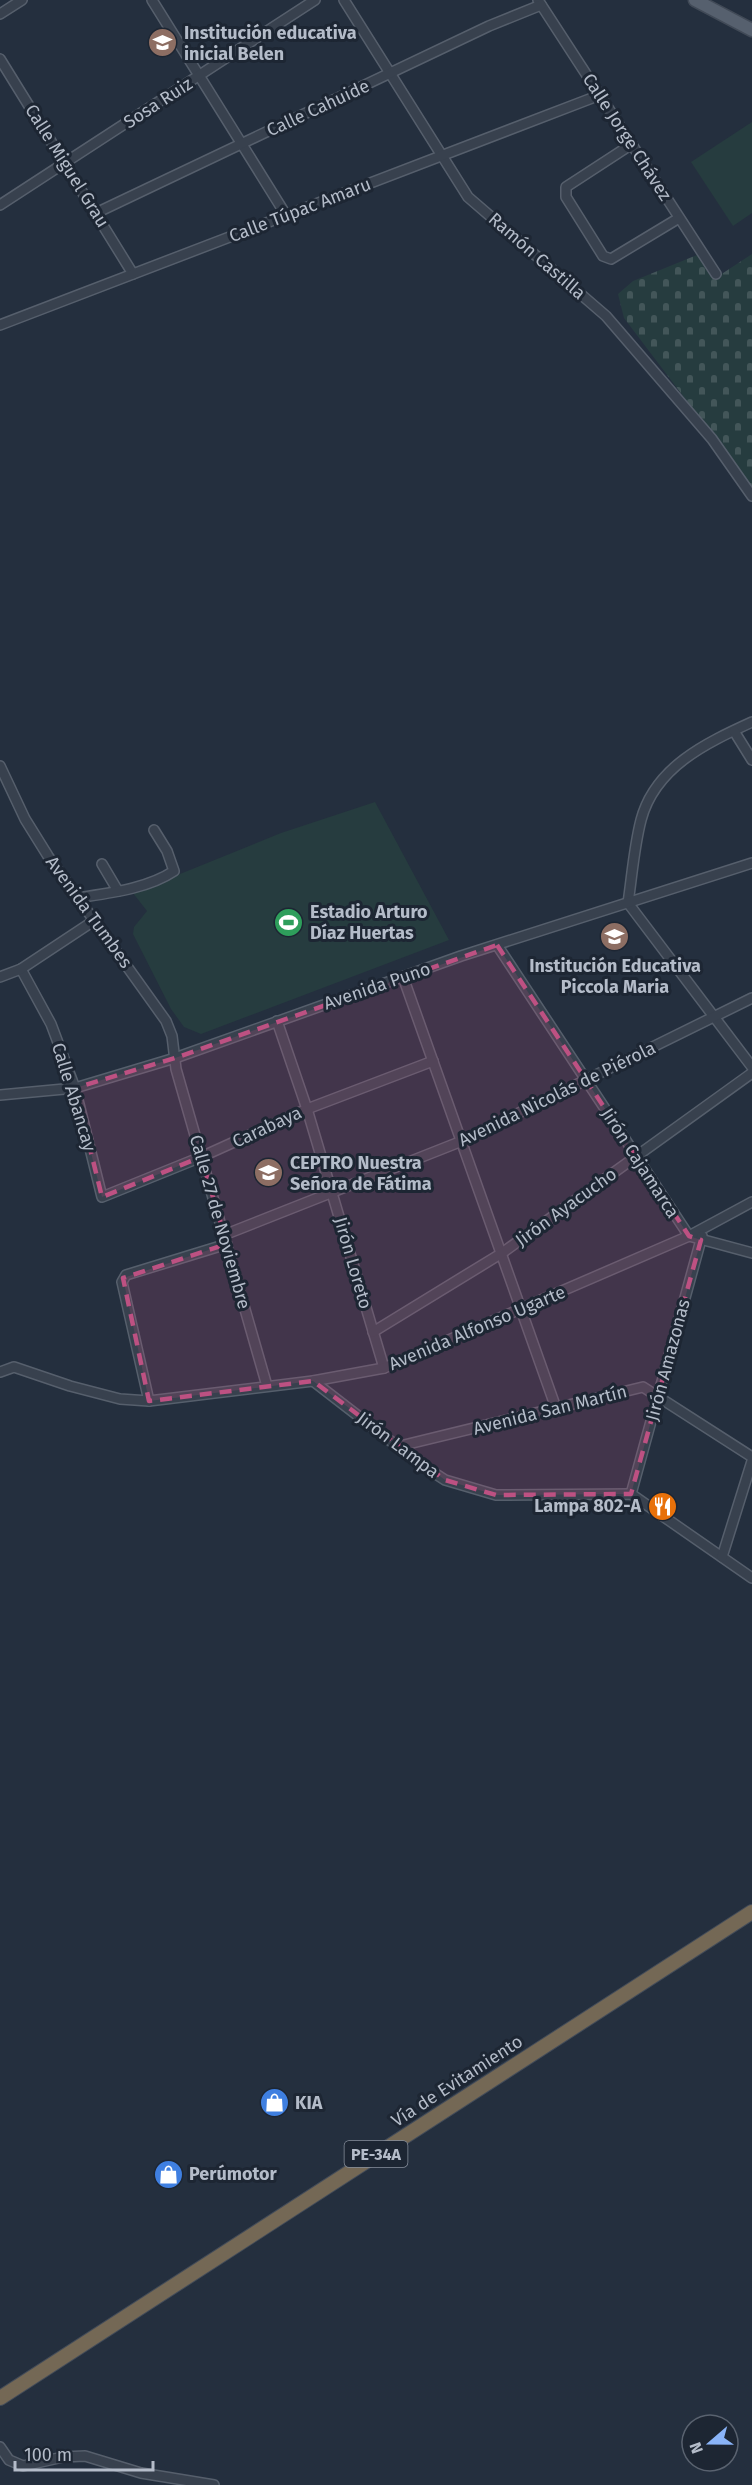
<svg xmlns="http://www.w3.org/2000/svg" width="752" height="2485" viewBox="0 0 752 2485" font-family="'Fira Sans',sans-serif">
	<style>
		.cemetery { fill: url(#cemetery-stones) }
		.garden { fill: #263c3f }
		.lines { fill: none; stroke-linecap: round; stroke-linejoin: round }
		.minor-casing { stroke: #565f6c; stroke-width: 12 }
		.major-casing { stroke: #414a57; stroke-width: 15 }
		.highway-casing { stroke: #434c59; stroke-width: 16 }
		.minor { stroke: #38414e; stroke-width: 9 }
		.major { stroke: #56606e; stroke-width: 12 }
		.highway { stroke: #746855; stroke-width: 14 }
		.marked { fill: #bd5182; fill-opacity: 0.2; stroke: #bd5182; stroke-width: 4.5; stroke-dasharray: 12 8; stroke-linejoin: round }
		.labels { text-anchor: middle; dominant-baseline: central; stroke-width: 6; stroke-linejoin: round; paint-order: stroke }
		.shield { fill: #1d2633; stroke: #878f9c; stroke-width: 1.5 }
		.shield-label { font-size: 16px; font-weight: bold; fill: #b4bcc9 }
		.poi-label { font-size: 18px; font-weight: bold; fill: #b4bcc9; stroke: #1d2633; text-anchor: start }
		.street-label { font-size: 18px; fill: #b4bcc9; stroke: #1d2633 }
	</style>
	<defs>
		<pattern id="cemetery-stones" width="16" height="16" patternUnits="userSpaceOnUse" patternTransform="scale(1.5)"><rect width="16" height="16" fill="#263c3f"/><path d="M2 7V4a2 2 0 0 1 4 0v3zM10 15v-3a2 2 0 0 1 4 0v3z" fill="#435659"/></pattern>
	</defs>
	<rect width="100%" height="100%" fill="#242f3e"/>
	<path class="cemetery" d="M752,254V487L624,318L618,294L633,281L697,255L714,279Z"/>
	<g class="garden">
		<path d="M752,122V213L733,226L691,162Z"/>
		<path d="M375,802L449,940L201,1034L184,1027L171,1009L133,934L134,927L147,911L133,893L281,833Z"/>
	</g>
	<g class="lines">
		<defs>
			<g id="minor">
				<path d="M152,0L286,215"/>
				<path d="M344,0L468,197L606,316L712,439L752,496"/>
				<path d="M538,0L716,274"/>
				<path d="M0,14L22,0"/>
				<path d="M0,59L133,274"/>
				<path d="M632,144L566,187V197L603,256L611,259L679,218"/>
				<path d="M0,205L315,0"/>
				<path d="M96,213L489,26L541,5"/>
				<path d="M0,325L600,95"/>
				<path d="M752,722C706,743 655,767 641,820C634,847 632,876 628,903L752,1067"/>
				<path d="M734,731L752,760"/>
				<path d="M0,766L25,819L48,856L166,1021L172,1036L176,1069L267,1386"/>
				<path d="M102,864L118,891"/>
				<path d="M77,898C109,893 147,889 174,871L167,851L154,830"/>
				<path d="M497,945L689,1236L752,1253"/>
				<path d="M21,969L51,1024L75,1088L102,1197L201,1157L307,1109L433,1061"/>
				<path d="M0,977L21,969L95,920"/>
				<path d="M403,977L556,1408"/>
				<path d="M277,1021L307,1109L384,1368"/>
				<path d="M0,1095L75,1088L175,1058L461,956L752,863"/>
				<path d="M224,1235L462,1141L752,998"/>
				<path d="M373,1332L502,1253L752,1073"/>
				<path d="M0,1372L14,1367L70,1386L120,1399L149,1401L313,1381L384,1368L689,1236L752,1202"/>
				<path d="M313,1381L419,1463L445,1480L496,1495L631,1494L752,1578"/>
				<path d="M149,1401L122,1282L126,1275L227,1244"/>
				<path d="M400,1446L643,1387L752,1457"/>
				<path d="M631,1494L702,1236"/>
				<path d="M722,1557L752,1461"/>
				<path d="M0,2447L9,2460L23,2466L63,2457L85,2456L141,2473L214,2485"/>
			</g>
			<path id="major" d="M695,0L752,30"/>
			<path id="highway" d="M0,2398L752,1912"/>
		</defs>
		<use href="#minor" class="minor-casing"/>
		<use href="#major" class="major-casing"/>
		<use href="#highway" class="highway-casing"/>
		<use href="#minor" class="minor"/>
		<use href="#major" class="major"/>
		<use href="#highway" class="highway"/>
	</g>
	<path class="marked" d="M497,945L689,1236L701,1240L631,1494L496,1495L445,1480L313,1381L149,1401L123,1278L227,1244L201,1157L102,1197L75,1088L175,1058Z"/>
	<defs>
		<symbol id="school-disc" viewBox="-11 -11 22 22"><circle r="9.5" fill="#8d6e63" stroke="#1d2633"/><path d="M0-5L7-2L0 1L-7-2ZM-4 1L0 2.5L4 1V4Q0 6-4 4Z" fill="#fff"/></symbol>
		<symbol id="stadium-disc" viewBox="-11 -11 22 22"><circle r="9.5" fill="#2e9e5b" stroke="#1d2633"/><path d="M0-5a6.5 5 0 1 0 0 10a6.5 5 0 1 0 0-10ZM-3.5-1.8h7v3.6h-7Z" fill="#fff"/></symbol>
		<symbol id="university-disc" viewBox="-11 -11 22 22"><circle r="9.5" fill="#8d6e63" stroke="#1d2633"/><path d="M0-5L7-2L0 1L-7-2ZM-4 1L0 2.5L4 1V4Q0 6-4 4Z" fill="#fff"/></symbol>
		<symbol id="restaurant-disc" viewBox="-11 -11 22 22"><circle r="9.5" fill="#e8710a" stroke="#1d2633"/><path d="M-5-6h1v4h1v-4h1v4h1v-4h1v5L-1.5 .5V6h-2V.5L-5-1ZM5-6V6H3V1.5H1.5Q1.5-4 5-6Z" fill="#fff"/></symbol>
		<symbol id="shop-disc" viewBox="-11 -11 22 22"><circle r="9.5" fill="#3f7fe0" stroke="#1d2633"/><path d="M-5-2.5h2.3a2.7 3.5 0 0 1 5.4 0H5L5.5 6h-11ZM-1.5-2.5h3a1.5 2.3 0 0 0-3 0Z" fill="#fff"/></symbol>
	</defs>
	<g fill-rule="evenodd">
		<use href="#school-disc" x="146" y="26" width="33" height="33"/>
		<use href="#stadium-disc" x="272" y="906" width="33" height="33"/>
		<use href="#school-disc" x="598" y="920" width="33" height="33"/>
		<use href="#university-disc" x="252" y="1156" width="33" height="33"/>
		<use href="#restaurant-disc" x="646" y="1490" width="33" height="33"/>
		<use href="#shop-disc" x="258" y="2086" width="33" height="33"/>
		<use href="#shop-disc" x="152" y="2158" width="33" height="33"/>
	</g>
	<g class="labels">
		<rect class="shield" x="344.5" y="2141" width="63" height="26" rx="4.5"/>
		<g class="shield-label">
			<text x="376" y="2154">PE-34A</text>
		</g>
		<g class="poi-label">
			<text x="184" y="33">Institución educativa<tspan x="184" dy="21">inicial Belen</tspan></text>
			<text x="310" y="912">Estadio Arturo<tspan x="310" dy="21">Díaz Huertas</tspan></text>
			<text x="615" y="966" text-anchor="middle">Institución Educativa<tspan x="615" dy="21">Piccola Maria</tspan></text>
			<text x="290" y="1163">CEPTRO Nuestra<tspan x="290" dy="21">Señora de Fátima</tspan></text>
			<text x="641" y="1506" text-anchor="end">Lampa 802-A</text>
			<text x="295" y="2103">KIA</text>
			<text x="189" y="2174">Perúmotor</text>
		</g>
		<g class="street-label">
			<text transform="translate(158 103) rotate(-33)">Sosa Ruiz</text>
			<text transform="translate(318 108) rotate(-25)">Calle Cahuide</text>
			<text transform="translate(627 137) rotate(57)">Calle Jorge Chávez</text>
			<text transform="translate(67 166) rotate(58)">Calle Miguel Grau</text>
			<text transform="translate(300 210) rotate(-21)">Calle Túpac Amaru</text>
			<text transform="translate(537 256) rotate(41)">Ramón Castilla</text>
			<text transform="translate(89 912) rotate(54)">Avenida Tumbes</text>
			<text transform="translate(377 986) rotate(-19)">Avenida Puno</text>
			<text transform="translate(557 1094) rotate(-26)">Avenida Nicolás de Piérola</text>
			<text transform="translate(74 1097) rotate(73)">Calle Abancay</text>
			<text transform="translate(267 1127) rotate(-25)">Carabaya</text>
			<text transform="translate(640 1163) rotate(57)">Jirón Cajamarca</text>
			<text transform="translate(566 1207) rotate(-36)">Jirón Ayacucho</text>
			<text transform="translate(220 1222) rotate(74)">Calle 27 de Noviembre</text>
			<text transform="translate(353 1263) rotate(74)">Jirón Loreto</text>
			<text transform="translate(477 1328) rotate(-23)">Avenida Alfonso Ugarte</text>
			<text transform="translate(668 1360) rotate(-75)">Jirón Amazonas</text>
			<text transform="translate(550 1410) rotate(-14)">Avenida San Martín</text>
			<text transform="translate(398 1445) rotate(37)">Jirón Lampa</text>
			<text transform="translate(457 2081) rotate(-33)">Vía de Evitamiento</text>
		</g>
	</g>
	<g transform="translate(710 2443) rotate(250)"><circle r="28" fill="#1d2633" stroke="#59626f" stroke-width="1.5"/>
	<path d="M0-4.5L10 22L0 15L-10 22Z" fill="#8ab4f8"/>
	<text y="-9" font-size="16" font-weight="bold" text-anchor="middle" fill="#b4bcc9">N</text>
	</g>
	<path d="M15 2461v9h138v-9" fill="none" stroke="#b4bcc9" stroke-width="3"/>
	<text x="24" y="2461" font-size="18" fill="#b4bcc9" stroke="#1d2633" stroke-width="4.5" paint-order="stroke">100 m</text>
</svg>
